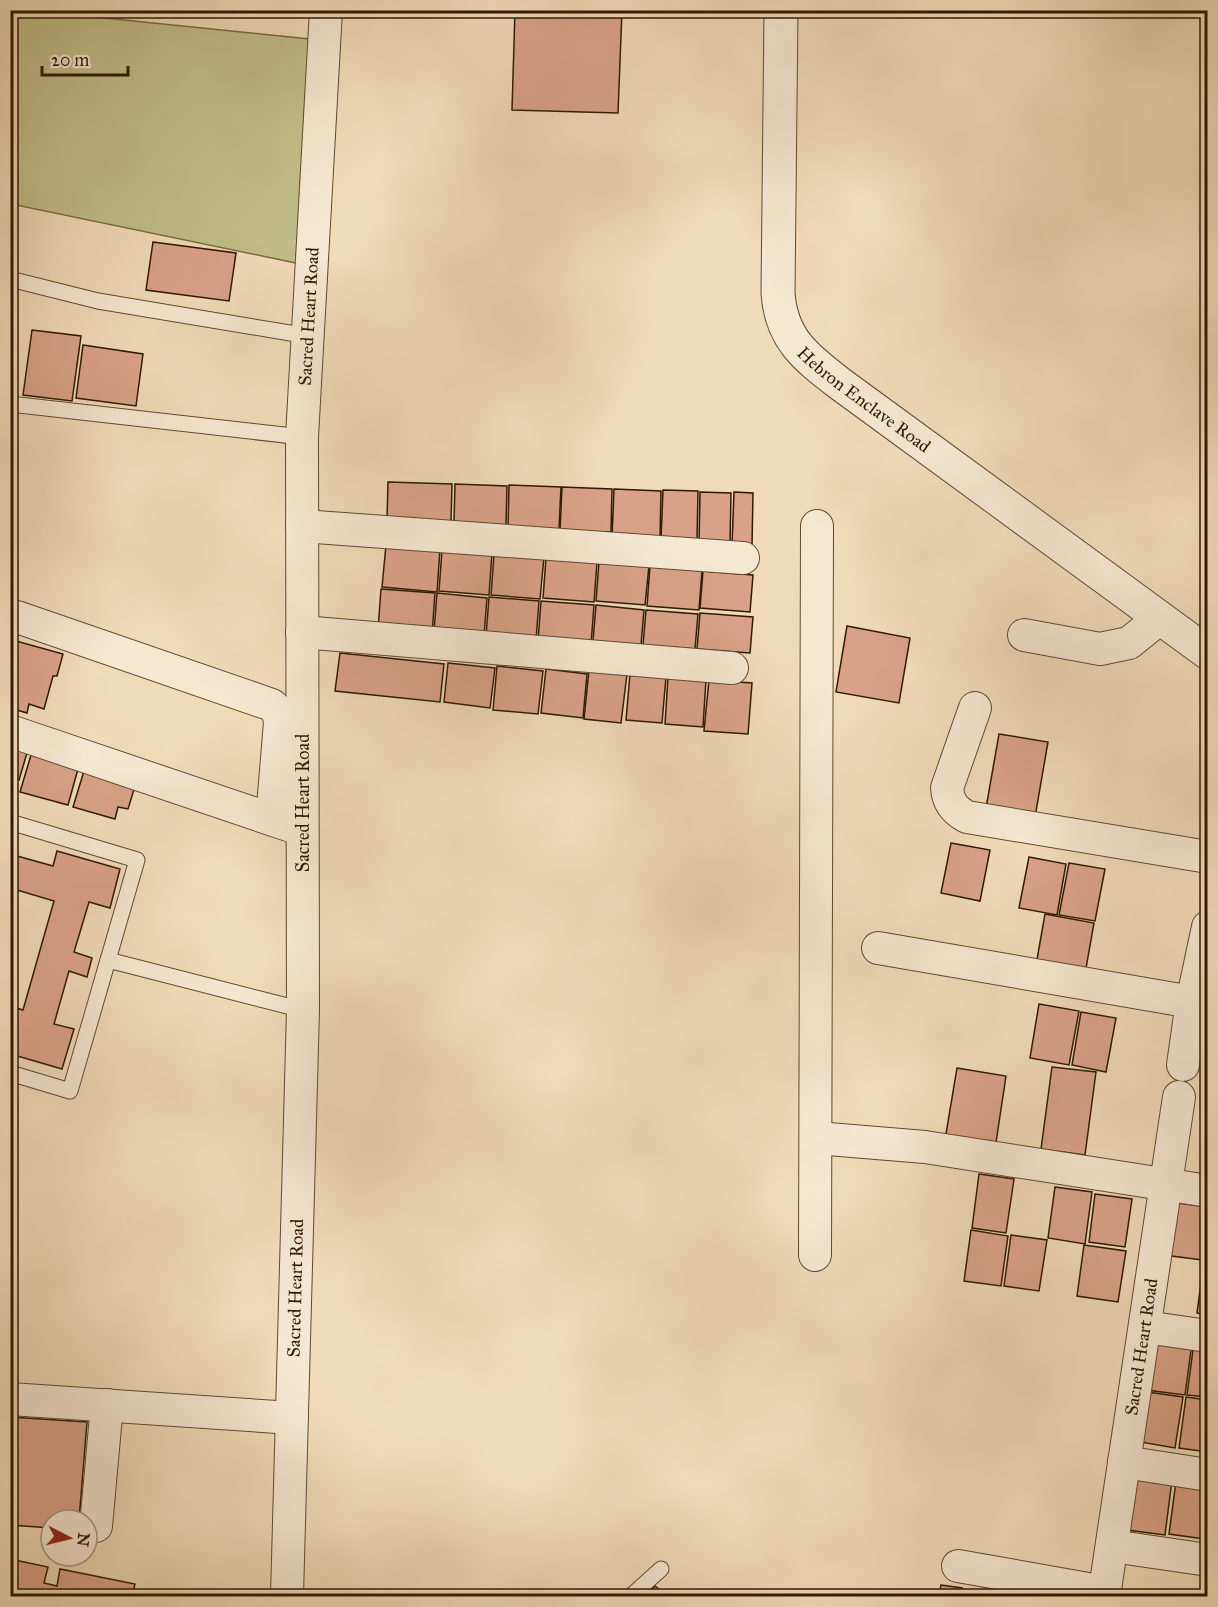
<svg xmlns="http://www.w3.org/2000/svg" width="1218" height="1607" viewBox="0 0 1218 1607" font-family="'IM FELL Great Primer',serif">
	<style>
		.green { fill: #c1be89; stroke: #786c44; stroke-width: 1.5 }
		.building { fill: #d9a288; stroke: #301900; stroke-width: 1.5 }
		.lines { fill: none; stroke-linecap: round; stroke-linejoin: round }
		.service-casing { stroke: #604a2e; stroke-width: 17 }
		.minor-casing { stroke: #604a2e; stroke-width: 34 }
		.tertiary-casing { stroke: #604a2e; stroke-width: 35 }
		.service { stroke: #f5e8d1; stroke-width: 15 }
		.minor { stroke: #f5e8d1; stroke-width: 32 }
		.tertiary { stroke: #f5e8d1; stroke-width: 33 }
		.labels { text-anchor: middle; dominant-baseline: central; stroke-width: 6; stroke-linejoin: round; paint-order: stroke }
		.street-label { font-size: 18px; fill: #301900; stroke: #f5e8d1 }
	</style>
	<rect width="100%" height="100%" fill="#f0dbb8"/>
	<filter id="stains"><feTurbulence type="fractalNoise" baseFrequency=".00333" numOctaves="4"/><feColorMatrix values="0 0 0 0 .2 0 0 0 0 .09 0 0 0 0 .02 0 0 0 .5 -.17"/></filter>
	<radialGradient id="worn" r=".72"><stop offset=".6" stop-color="#630" stop-opacity="0"/><stop offset="1" stop-color="#630" stop-opacity=".3"/></radialGradient>
	<path class="green" d="M10,11H36L309,39L296,263L11,204Z"/>
	<g class="building">
		<path d="M515,10H622L618,113L512,110Z"/>
		<path d="M153,242L236,253L229,301L146,290Z"/>
		<path d="M32,330L81,336L72,401L23,395Z"/>
		<path d="M83,345L143,354L136,406L76,398Z"/>
		<path d="M388,482L452,484L451,521L387,519Z"/>
		<path d="M455,484L507,486L506,525L454,523Z"/>
		<path d="M509,485L561,487L559,529L508,528Z"/>
		<path d="M562,487L612,489L611,532L560,531Z"/>
		<path d="M614,489L661,491L660,539L612,537Z"/>
		<path d="M663,490L698,491L697,540L661,539Z"/>
		<path d="M700,492L731,493L730,544H699Z"/>
		<path d="M734,492L753,493L752,546L732,545Z"/>
		<path d="M386,545L440,549L437,592L382,587Z"/>
		<path d="M442,550L492,553L489,595L439,591Z"/>
		<path d="M494,554L544,557L540,599L491,595Z"/>
		<path d="M546,558L597,562L594,602L543,598Z"/>
		<path d="M599,562L649,566L645,605L596,601Z"/>
		<path d="M650,566L702,571L699,610L647,606Z"/>
		<path d="M703,571L753,575L750,612L700,608Z"/>
		<path d="M381,589L435,593L432,635L378,630Z"/>
		<path d="M437,593L487,598L484,635L434,631Z"/>
		<path d="M489,597L539,601L536,640L486,636Z"/>
		<path d="M541,601L594,605L591,645L538,641Z"/>
		<path d="M596,605L644,610L641,645L593,641Z"/>
		<path d="M646,610L698,614L695,649L643,645Z"/>
		<path d="M700,613L753,617L750,653L697,649Z"/>
		<path d="M847,626L910,638L899,703L836,692Z"/>
		<path d="M16,641L63,654L57,676H53L44,709L29,704L27,713L10,708V660Z"/>
		<path d="M340,653L444,664L440,702L335,691Z"/>
		<path d="M448,663L495,668L490,708L444,702Z"/>
		<path d="M497,666L543,671L538,714L493,710Z"/>
		<path d="M546,669L587,674L583,718L541,713Z"/>
		<path d="M589,670L627,674L621,723L584,719Z"/>
		<path d="M630,674L666,677L662,723L626,720Z"/>
		<path d="M668,677L706,680L703,727L665,724Z"/>
		<path d="M709,680L752,683L748,734L704,731Z"/>
		<path d="M999,734L1048,742L1035,817L986,808Z"/>
		<path d="M10,748L27,753L19,780L10,777Z"/>
		<path d="M31,755L78,769L68,805L20,792Z"/>
		<path d="M84,771L135,786L128,809L118,807L115,819L73,807Z"/>
		<path d="M951,843L990,850L980,901L941,893Z"/>
		<path d="M57,851L120,869L110,908L89,902L74,952L92,958L87,977L69,971L54,1024L74,1029L62,1069L14,1055L18,1043L10,1040V1006L23,1010L54,901L10,888V854L53,866Z"/>
		<path d="M1029,857L1066,864L1057,915L1019,908Z"/>
		<path d="M1069,863L1105,869L1095,921L1059,915Z"/>
		<path d="M1045,914L1094,923L1085,974L1036,965Z"/>
		<path d="M1039,1004L1079,1011L1069,1065L1030,1058Z"/>
		<path d="M1081,1012L1116,1018L1106,1072L1072,1065Z"/>
		<path d="M1052,1067L1096,1072L1085,1155L1041,1149Z"/>
		<path d="M957,1068L1006,1076L995,1149L945,1140Z"/>
		<path d="M979,1174L1014,1179L1006,1233L972,1228Z"/>
		<path d="M1055,1187L1092,1192L1085,1244L1048,1238Z"/>
		<path d="M1095,1194L1132,1199L1125,1247L1089,1242Z"/>
		<path d="M1171,1202L1208,1207V1222L1202,1260L1164,1255Z"/>
		<path d="M971,1230L1008,1236L1001,1286L964,1281Z"/>
		<path d="M1011,1235L1047,1240L1039,1291L1004,1286Z"/>
		<path d="M1084,1245L1126,1251L1118,1302L1077,1296Z"/>
		<path d="M1204,1261H1208V1315L1197,1313Z"/>
		<path d="M1153,1337L1192,1343L1185,1395L1146,1390Z"/>
		<path d="M1194,1342L1208,1344V1397L1187,1395Z"/>
		<path d="M1147,1392L1183,1397L1175,1448L1140,1442Z"/>
		<path d="M1186,1397L1208,1400V1452L1179,1448Z"/>
		<path d="M10,1417L87,1422L79,1520H51V1528L10,1525Z"/>
		<path d="M1135,1475L1172,1480L1165,1535L1127,1530Z"/>
		<path d="M1176,1481L1208,1485V1517L1204,1539L1169,1534Z"/>
		<path d="M10,1559L48,1567L44,1583L57,1586L60,1569L135,1584L133,1593L151,1596H10Z"/>
		<path d="M941,1585L962,1588L961,1596H939Z"/>
		<path d="M655,1586L668,1596H646Z"/>
		<path d="M964,1590L1003,1596H963Z"/>
	</g>
	<g class="lines">
		<defs>
			<g id="service">
				<path d="M10,279L98,301L308,336"/>
				<path d="M10,404L302,437"/>
				<path d="M10,822L137,860L70,1091L10,1073"/>
				<path d="M108,960L303,1010"/>
				<path d="M631,1596L661,1569"/>
			</g>
			<g id="minor">
				<path d="M302,526L743,558"/>
				<path d="M10,618L17,617L272,705L278,712L280,722L272,819"/>
				<path d="M302,632L732,668"/>
				<path d="M1024,635L1100,649L1129,643L1160,618"/>
				<path d="M975,708L947,788C948,802 954,810 967,817L1208,857"/>
				<path d="M10,731L291,826"/>
				<path d="M878,948L1192,1002"/>
				<path d="M1183,1065L1192,1002L1208,927"/>
				<path d="M816,1138L925,1147L1208,1191"/>
				<path d="M815,1255L817,526"/>
				<path d="M1145,1327L1208,1336"/>
				<path d="M10,1399L292,1418"/>
				<path d="M1124,1462L1208,1475"/>
				<path d="M96,1526L107,1405"/>
				<path d="M1112,1546L1208,1560"/>
				<path d="M958,1566L1105,1592"/>
				<path id="s1" d="M287,1596L303,1010L302,437L326,10"/>
				<path id="s2" d="M1104,1596L1179,1097"/>
			</g>
			<g id="tertiary">
				<path id="s3" d="M781,10L778,293C781,338 805,357 839,383L1208,653"/>
			</g>
		</defs>
		<use href="#service" class="service-casing"/>
		<use href="#minor" class="minor-casing"/>
		<use href="#tertiary" class="tertiary-casing"/>
		<use href="#service" class="service"/>
		<use href="#minor" class="minor"/>
		<use href="#tertiary" class="tertiary"/>
	</g>
	<g class="labels">
		<g class="street-label">
			<text stroke="none"><textPath href="#s1" startOffset="1280">Sacred Heart Road</textPath></text>
			<text stroke="none"><textPath href="#s3" startOffset="426">Hebron Enclave Road</textPath></text>
			<text transform="translate(303 803) rotate(-90)">Sacred Heart Road</text>
			<text stroke="none"><textPath href="#s1" startOffset="308">Sacred Heart Road</textPath></text>
			<text stroke="none"><textPath href="#s2" startOffset="252">Sacred Heart Road</textPath></text>
		</g>
	</g>
	<rect width="1218" height="1607" fill="none" stroke="#f0dbb8" stroke-width="36"/>
	<rect x="12" y="12" width="1194" height="1583" fill="none" stroke="#301900" stroke-width="3"/>
	<rect x="18" y="18" width="1182" height="1571" fill="none" stroke="#301900" stroke-width="1.5"/>
	<g transform="translate(69 1538) rotate(97)"><circle r="28" fill="#f5e8d1" stroke="#a6957d" stroke-width="1.5"/>
	<path d="M0-4.5L10 22L0 15L-10 22Z" fill="#8f2418"/>
	<text y="-9" font-size="16" font-weight="bold" text-anchor="middle" fill="#301900">N</text>
	</g>
	<path d="M42 66v9h86v-9" fill="none" stroke="#301900" stroke-width="3"/>
	<text x="51" y="66" font-size="18" fill="#301900" stroke="#f5e8d1" stroke-width="4.5" paint-order="stroke">20 m</text>
	<rect width="100%" height="100%" filter="url(#stains)"/>
	<rect width="100%" height="100%" fill="url(#worn)"/>
</svg>
